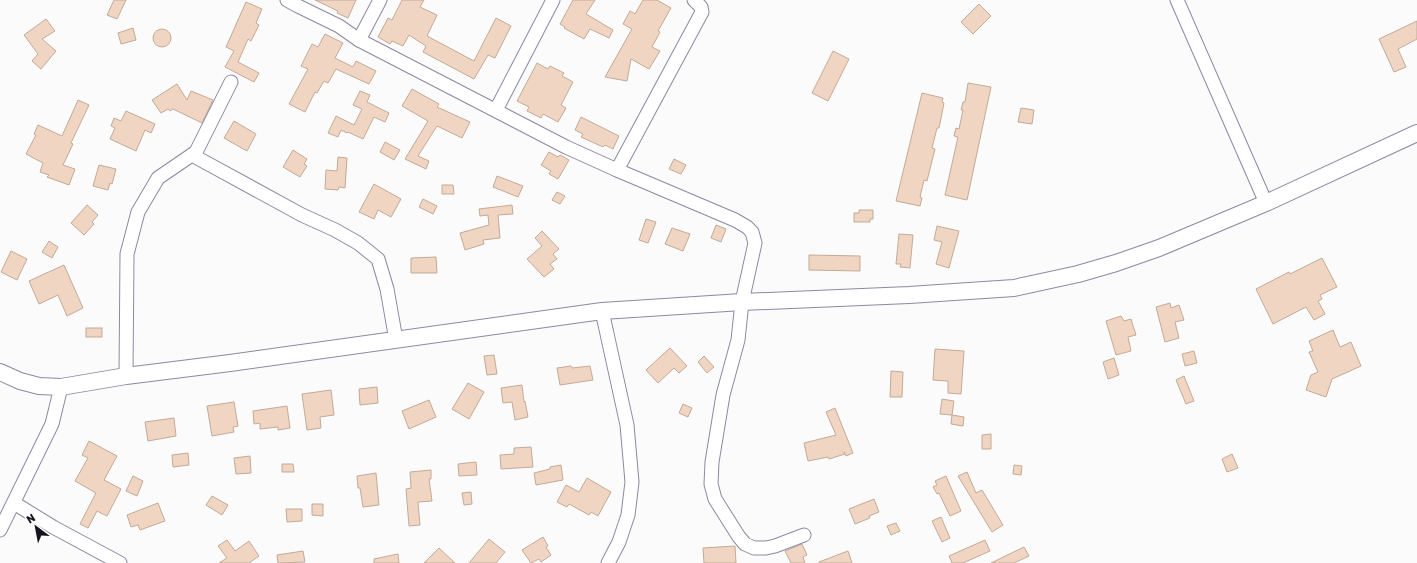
<svg xmlns="http://www.w3.org/2000/svg" width="1417" height="563" viewBox="0 0 1417 563" font-family="Rubik,sans-serif">
	<style>
		.building { fill: #f0d6c2; stroke: #c3aa96 }
		.lines { fill: none; stroke-linecap: round; stroke-linejoin: round }
		.minor-casing { stroke: #8d88a3; stroke-width: 15 }
		.tertiary-casing { stroke: #8d88a3; stroke-width: 18 }
		.minor { stroke: #fff; stroke-width: 13 }
		.tertiary { stroke: #fff; stroke-width: 16 }
	</style>
	<rect width="100%" height="100%" fill="#fbfbfb"/>
	<g class="building">
		<path d="M114,0H126L117,19L107,15Z"/>
		<path d="M315,0H356L348,18L337,13L338,11Z"/>
		<path d="M402,0H424L420,7L437,15L427,36L474,61L496,18L511,26L495,58L488,55L474,79L423,52L426,46L409,35L403,46L392,41L390,44L378,37L388,18L392,20Z"/>
		<path d="M573,0H595L586,14L613,30L609,38L590,29L584,39L564,28L565,27L560,24Z"/>
		<path d="M643,0H657L671,8L658,31L660,32L652,47L660,51L649,69L631,59L627,81L605,77L632,29L623,24L630,11L635,14Z"/>
		<path d="M246,2L262,9L256,23L259,25L251,41L248,39L238,62L259,73L254,82L225,67L234,51L226,47Z"/>
		<path d="M979,4L991,16L973,34L961,22Z"/>
		<path d="M46,19L55,31L42,39L56,51L41,69L32,61L38,54L24,35Z"/>
		<path d="M1417,21V39L1398,49L1406,67L1394,72L1379,39Z"/>
		<path d="M133,28L136,40L121,44L118,33Z"/>
		<circle cx="162" cy="38" r="9"/>
		<path d="M325,34L343,43L335,58L353,67L356,61L376,71L369,84L336,69L328,83L324,81L317,93L315,92L305,112L289,104L308,69L301,66L312,44L318,47Z"/>
		<path d="M833,51L849,59L828,101L812,93Z"/>
		<path d="M537,63L548,69L550,66L564,73L562,76L573,82L561,105L566,108L558,122L543,114L541,118L527,111L529,107L517,101Z"/>
		<path d="M968,83L991,87L967,200L945,195L958,137L954,136L956,128L959,129L963,110H961L963,102H965Z"/>
		<path d="M177,84L187,100L191,91L213,100L202,123L173,109L170,111L168,109L161,113L152,100Z"/>
		<path d="M412,89L439,104L437,107L470,122L462,138L437,126L418,156L429,161L426,169L405,159L428,121L402,106Z"/>
		<path d="M360,91L370,95L367,102L389,113L385,122L374,117L363,139L348,132L347,133L341,130L338,137L328,133L336,116L354,125L362,109L353,105Z"/>
		<path d="M922,93L943,98L942,102L944,103L939,128H937L932,148L935,149L927,181L924,180L920,197L922,198L920,206L896,201Z"/>
		<path d="M78,100L89,105L71,143L73,144L63,165L75,169L69,185L47,177L49,175L40,172L43,163L26,154L36,135L34,134L38,125L62,136Z"/>
		<path d="M1021,108L1034,110L1032,124L1018,122Z"/>
		<path d="M126,111L155,124L151,133L145,130L136,151L110,139L115,128L111,126L114,118L121,121Z"/>
		<path d="M581,117L619,136L613,149L605,145L603,147L581,137L583,134L575,130Z"/>
		<path d="M234,121L256,134L247,151L224,138Z"/>
		<path d="M385,142L400,150L394,160L380,152Z"/>
		<path d="M293,150L307,159L304,164L307,166L300,177L283,167Z"/>
		<path d="M549,152L558,157L560,155L569,160L558,179L549,174L551,171L541,165Z"/>
		<path d="M338,157L347,158L345,188L339,187L338,190L325,189L326,170L337,171Z"/>
		<path d="M674,159L686,165L681,174L669,169Z"/>
		<path d="M99,165L116,169L112,184L110,183L108,190L93,186Z"/>
		<path d="M497,176L523,186L518,197L493,187Z"/>
		<path d="M374,184L401,199L391,217L378,210L374,219L359,212Z"/>
		<path d="M442,185H453L454,194H442Z"/>
		<path d="M557,192L565,196L560,204L552,200Z"/>
		<path d="M423,199L437,206L433,214L419,207Z"/>
		<path d="M87,205L98,215L92,222L94,224L84,235L71,223Z"/>
		<path d="M512,205L513,214L498,215L500,238L483,240L484,244L465,250L460,233L489,225L488,215L480,216L479,209Z"/>
		<path d="M859,210H873V219H870V222H854V213H859Z"/>
		<path d="M646,219L656,222L648,243L639,240Z"/>
		<path d="M716,225L726,229L721,242L711,238Z"/>
		<path d="M937,226L959,231L949,268L936,264L942,242L934,240Z"/>
		<path d="M672,228L690,234L683,251L665,244Z"/>
		<path d="M542,231L559,249L553,254L557,259L550,264L554,269L544,277L527,259L542,246L535,238Z"/>
		<path d="M899,234L913,235L910,268L900,267L901,264H896Z"/>
		<path d="M49,241L58,247L52,258L42,252Z"/>
		<path d="M11,251L27,259L17,280L1,272Z"/>
		<path d="M809,255L860,256V271L809,270Z"/>
		<path d="M436,257L437,273H411V258Z"/>
		<path d="M1322,258L1337,287L1320,295L1322,299L1318,301L1325,314L1314,320L1306,307L1273,324L1256,289L1289,272L1290,274Z"/>
		<path d="M64,265L83,308L67,316L58,295L39,304L29,281Z"/>
		<path d="M1170,303L1171,308L1179,305L1184,320L1175,322L1179,338L1165,342L1156,307Z"/>
		<path d="M1121,316L1124,321L1131,319L1136,335L1128,337L1131,351L1116,355L1106,321Z"/>
		<rect x="86" y="328" width="16" height="9"/>
		<path d="M1333,330L1340,347L1351,342L1361,366L1332,379L1326,397L1306,390L1311,375L1318,372L1309,352L1313,351L1309,341Z"/>
		<path d="M670,348L687,366L679,373L674,368L658,383L646,370Z"/>
		<path d="M935,349L964,351L961,394L948,393V381L933,380Z"/>
		<path d="M1194,351L1197,363L1185,366L1182,354Z"/>
		<path d="M494,355L497,374L487,375L484,356Z"/>
		<path d="M704,356L714,367L707,373L698,362Z"/>
		<path d="M1114,358L1119,375L1108,379L1103,362Z"/>
		<path d="M571,366L572,368L590,366L593,380L560,385L557,368Z"/>
		<path d="M891,371L903,372L902,397H890Z"/>
		<path d="M1184,376L1194,401L1186,404L1176,380Z"/>
		<path d="M468,383L484,392L469,419L452,409Z"/>
		<path d="M522,385L524,402L525,401L528,417L515,420L512,402L503,403L501,388Z"/>
		<path d="M377,387L378,403L360,405L359,389Z"/>
		<path d="M331,390L334,415L320,417L321,428L307,430L302,394Z"/>
		<path d="M942,399L954,401L952,415L964,417L963,426L951,424L952,415L940,414Z"/>
		<path d="M429,400L436,417L409,429L402,411Z"/>
		<path d="M234,402L238,426L233,427L234,432L212,436L207,406Z"/>
		<path d="M683,404L692,408L688,417L679,413Z"/>
		<path d="M287,406L290,428L278,430V427L260,429V423L254,424L253,411Z"/>
		<path d="M835,408L853,453L846,456L844,452L845,454L829,459L828,457L808,461L804,443L836,435L826,412Z"/>
		<path d="M174,418L176,436L148,441L145,422Z"/>
		<path d="M991,434V449H982V435Z"/>
		<path d="M89,441L117,456L104,480L121,489L107,516L97,511L88,528L80,524L96,493L75,481L88,458L82,455Z"/>
		<path d="M531,447L533,467L501,469L500,455L514,454V448Z"/>
		<path d="M188,453L189,465L173,467L172,455Z"/>
		<path d="M1232,454L1238,468L1227,472L1222,459Z"/>
		<path d="M250,456L251,473L236,474L234,458Z"/>
		<path d="M476,462L477,475L459,476L458,464Z"/>
		<path d="M282,464H293L294,472H282Z"/>
		<path d="M561,465L563,480L536,485L534,473L550,469V467Z"/>
		<path d="M1014,465L1022,466L1021,475L1013,474Z"/>
		<path d="M431,470V479H429L432,501L418,502L420,525L409,526L406,489L411,488L410,472Z"/>
		<path d="M967,472L976,493L982,490L1003,525L992,532L958,476Z"/>
		<path d="M376,473L379,505L363,507L360,488H358L357,476Z"/>
		<path d="M133,476L143,481L137,496L126,491Z"/>
		<path d="M946,476L961,511L950,516L939,493L937,494L933,487L937,485L935,481Z"/>
		<path d="M587,478L611,492L598,516L591,512L589,515L569,504L567,507L557,502L566,485L579,492Z"/>
		<path d="M471,492L472,504L464,505L462,493Z"/>
		<path d="M212,496L228,505L222,515L206,505Z"/>
		<path d="M874,499L879,512L869,516L870,518L855,524L849,509Z"/>
		<path d="M158,503L165,521L140,530L138,525L131,527L127,515Z"/>
		<path d="M312,504H323V516L312,515Z"/>
		<path d="M286,509H302V521L287,522Z"/>
		<path d="M941,517L950,538L942,542L932,521Z"/>
		<path d="M896,523L900,531L891,535L887,526Z"/>
		<path d="M543,537L548,546L546,547L551,555L541,562L539,559L531,563L522,550Z"/>
		<path d="M489,539L505,552L496,563H469Z"/>
		<path d="M227,540L235,551L249,541L259,556L249,563H219L227,558L218,546Z"/>
		<path d="M985,540L990,551L963,563H952L949,556Z"/>
		<path d="M802,544L807,555L803,557L805,563H791L785,551Z"/>
		<path d="M735,546L736,563H704L703,548Z"/>
		<path d="M1024,547L1029,556L1014,563H991Z"/>
		<path d="M439,548L455,563H424Z"/>
		<path d="M303,551L305,562L278,563L277,555Z"/>
		<path d="M848,551L852,563H819V562Z"/>
		<path d="M398,554L399,563H374V559Z"/>
	</g>
	<g class="lines">
		<defs>
			<g id="minor">
				<path d="M287,0L298,6L339,26L359,40L566,147L617,170L735,220L747,227L752,232L755,243L742,302L738,340L723,395L712,462L711,484L715,499L739,537L745,544L754,548H766L775,546L804,535"/>
				<path d="M1177,0L1266,203"/>
				<path d="M359,40L380,0"/>
				<path d="M496,110L553,0"/>
				<path d="M192,155L302,215L335,230L358,243L378,259L387,289L396,340"/>
				<path d="M617,170L702,12L701,7L694,0"/>
				<path d="M602,311L627,425L632,482L628,515L619,542L608,563"/>
				<path d="M126,376L127,254L138,212L158,178L196,152L231,82"/>
				<path d="M14,503L53,527L120,563"/>
				<path d="M0,530L52,424L61,387"/>
			</g>
			<path id="tertiary" d="M0,372L20,381L39,386L61,387L126,376L230,363L602,311L742,302L909,295L1014,288L1078,274L1116,263L1159,248L1266,203L1417,133"/>
		</defs>
		<use href="#minor" class="minor-casing"/>
		<use href="#tertiary" class="tertiary-casing"/>
		<use href="#minor" class="minor"/>
		<use href="#tertiary" class="tertiary"/>
	</g>
	<g transform="translate(36 527) rotate(328)" stroke="#fbfbfb" stroke-width="3" paint-order="stroke">
	<path d="M0-3L7 15L0 10L-7 15Z" fill="#15131d"/>
	<text y="-6" font-size="11" font-weight="bold" text-anchor="middle" fill="#15131d">N</text>
	</g>
</svg>
